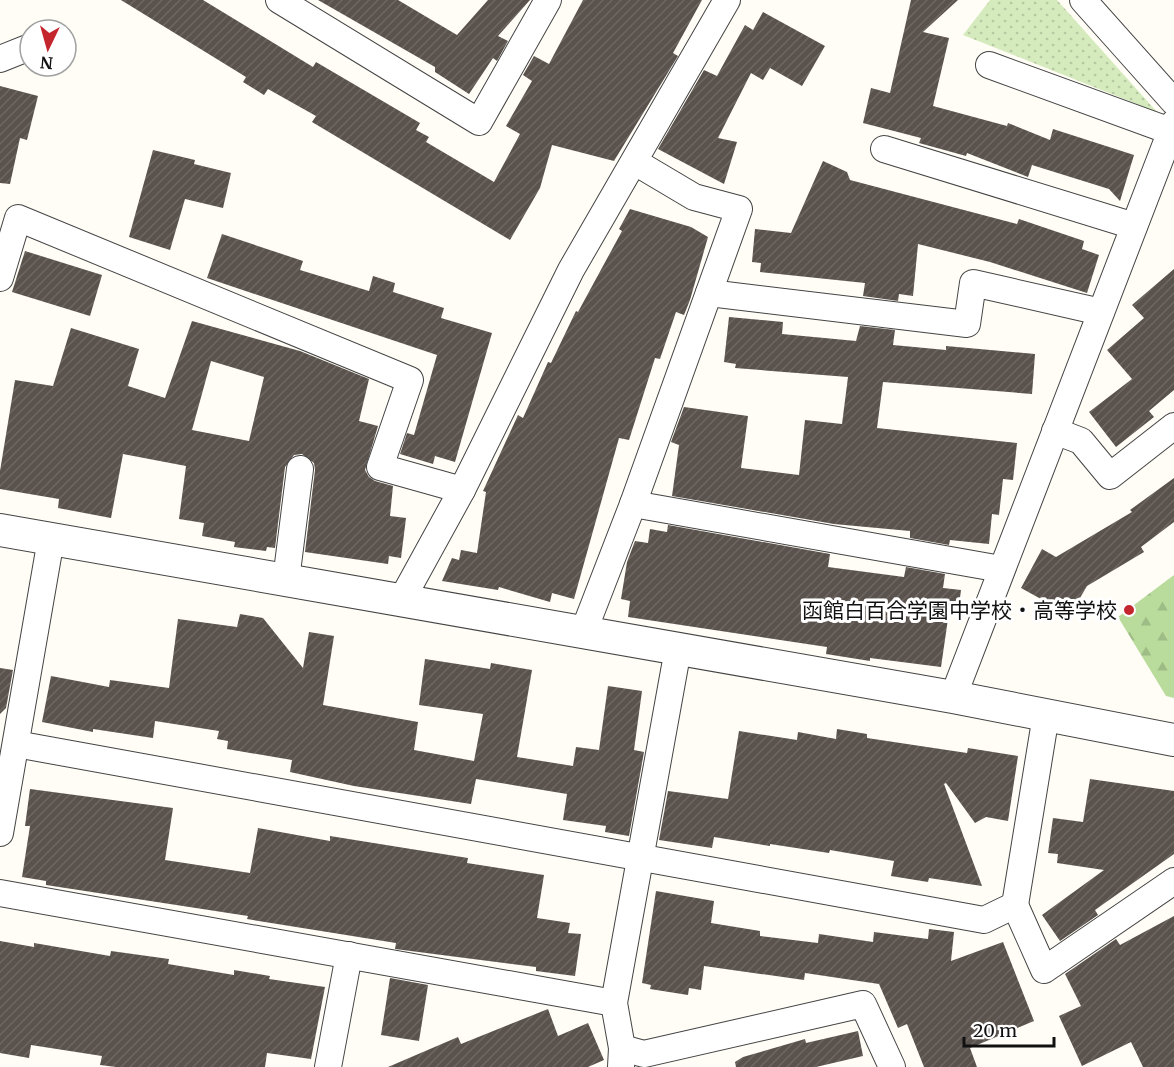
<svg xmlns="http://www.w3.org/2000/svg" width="1174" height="1067" viewBox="0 0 1174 1067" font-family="Merriweather,'Noto Sans JP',serif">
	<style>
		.forest { fill: url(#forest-firs) }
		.park { fill: url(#park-dots) }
		.building { fill: url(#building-hatch); fill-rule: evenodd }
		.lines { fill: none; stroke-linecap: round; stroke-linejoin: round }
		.minor-casing { stroke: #444; stroke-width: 28 }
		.tertiary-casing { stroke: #444; stroke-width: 34 }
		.minor { stroke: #fff; stroke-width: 26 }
		.tertiary { stroke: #fff; stroke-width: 32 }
		.poi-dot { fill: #c4262e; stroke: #fff; stroke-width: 2 }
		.labels { text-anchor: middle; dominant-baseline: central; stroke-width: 6; stroke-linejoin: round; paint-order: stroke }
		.poi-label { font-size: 21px; fill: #111; stroke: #fff; text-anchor: end }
	</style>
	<defs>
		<pattern id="forest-firs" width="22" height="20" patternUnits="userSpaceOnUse" patternTransform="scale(1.5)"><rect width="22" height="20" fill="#b9dc9c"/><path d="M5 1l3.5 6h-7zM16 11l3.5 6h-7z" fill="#9ebc85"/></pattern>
		<pattern id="park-dots" width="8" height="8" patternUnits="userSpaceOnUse" patternTransform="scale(1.5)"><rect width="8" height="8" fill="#d5ebbd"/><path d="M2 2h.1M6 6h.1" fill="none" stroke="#b6c8a1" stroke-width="1.8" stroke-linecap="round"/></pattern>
		<pattern id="building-hatch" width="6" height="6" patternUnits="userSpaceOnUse" patternTransform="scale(1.5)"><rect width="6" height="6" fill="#5a524d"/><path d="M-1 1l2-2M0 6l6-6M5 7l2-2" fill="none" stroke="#6d6662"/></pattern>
	</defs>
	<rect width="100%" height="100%" fill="#fffdf5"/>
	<path class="forest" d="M1174,575V698L1166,696L1118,617Z"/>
	<path class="park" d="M990,0H1057L1157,112L963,35Z"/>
	<g class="building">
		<path d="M121,0H203L313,67L316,62L420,123L416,130L429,137L426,142L494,182L520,134L506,126L532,81L523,75L534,56L549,64L583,0H702L673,53L678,56L614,161L552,145L540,188L510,240L312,122L316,116L268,89L264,95L243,82L246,77Z"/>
		<path d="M318,0H398L457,35L488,0H530L498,36L508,41L497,61L493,58L469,94L435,72V67Z"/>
		<path d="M911,0H958L923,32L949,38L933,106L1007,126L1008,123L1050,140L1053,129L1134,155L1120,201L1109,189L1032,165L1028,177L967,153L966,156L919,143L921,138L863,123L871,88L890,93Z"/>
		<path d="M763,12L825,46L802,86L770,68L763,80L751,73L718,138L737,142L724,184L658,149L704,70L717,76L745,25L753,30Z"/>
		<path d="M0,86L38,96L27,140L20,138L10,184L0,183Z"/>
		<path d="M153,150L195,160L194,164L231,173L223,208L185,199L170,250L129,237Z"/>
		<path d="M823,161L847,172L850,180L1017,224L1019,219L1084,241L1082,249L1099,255L1087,293L990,262L918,244L913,296L899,294L898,301L863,296L865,283L760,272L761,263L752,262L755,229L791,233Z"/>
		<path d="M630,209L691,227L708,237L690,300L684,315L676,312L660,359L655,358L629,440L619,438L574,599L552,593L550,602L499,587L498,590L442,581L452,558L459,560L461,550L477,553L486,492L483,491L518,415L523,418L548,362L551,363L576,311L578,312L622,231L619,229Z"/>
		<path d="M222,234L303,261L300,270L369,291L373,276L395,283L393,292L444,308L441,318L492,333L455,462L435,456L433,464L400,454L407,433L414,435L437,355L207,278Z"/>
		<path d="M25,251L102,275L90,316L12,292Z"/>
		<path d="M1174,269V390L1149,411L1154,417L1116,447L1089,412L1132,379L1107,350L1144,318L1132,305Z"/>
		<path d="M729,317L783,322L782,334L856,341L860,326L895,330L893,345L946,350V346L1035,354L1032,394L883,382L877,428L1017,443L1013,480L1003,479L999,515L992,514L989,544L950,540L949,545L910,538V531L834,524L672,496L679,445L671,442L684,407L748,416L741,468L799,475L805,420L842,424L848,377L735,368L736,364L724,362Z"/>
		<path d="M192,321L300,351L369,379L359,421L378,426L365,470L369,477L375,481L393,486L390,516L406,518L401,558L389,556L388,564L305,552L315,470L314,463L302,454L294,455L285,467L275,548L267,547L266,551L234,547L235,542L202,536L204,523L179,519L186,466L123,454L111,518L58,508L59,499L0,489V471L15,380L53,386L71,328L139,349L128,386L165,398ZM211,361L264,377L249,441L192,430Z"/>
		<path d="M1174,478V522L1141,547L1144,552L1087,586L1070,615L1021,588L1042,549L1056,557L1132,512L1130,510Z"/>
		<path d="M668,525L830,554L828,567L904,577L906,567L945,574L943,588L961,590L958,613L949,612L941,667L870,658V661L826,654L827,647L628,617L630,601L621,599L627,562L635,541L648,543L650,529L667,532Z"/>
		<path d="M240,614L263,618L303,668L309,632L334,636L323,705L418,722L414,750L474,761L483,714L419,705L425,659L490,669L491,663L532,670L517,757L573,766L576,747L599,750L608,686L642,691L634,750L644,752L629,836L605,832L606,826L563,820L567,794L476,779L471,804L354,786L290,772L292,760L227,749L228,741L217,739L219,731L155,721L153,738L93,729V732L42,722L51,676L109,687L110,680L169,688L178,619L237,627Z"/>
		<path d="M0,668L13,670L6,708L0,714Z"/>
		<path d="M837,729L867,734V738L967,753L968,748L1018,756L1008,821L986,817L975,823L946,783L944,784L982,886L929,878L928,882L891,876L894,861L830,850L829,853L770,844V846L714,837L712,848L659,840L668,791L728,799L739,731L797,740L798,732L836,739Z"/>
		<path d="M1090,779L1174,791V854L1095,910L1098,915L1060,941L1042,915L1104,870L1057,863L1058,854L1048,853L1053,818L1083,822Z"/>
		<path d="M30,789L173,808L165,860L250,873L258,828L330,841V836L411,849L468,858L467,863L544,875L537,918L570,923L568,933L581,934L575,976L536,971V967L395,949L396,943L247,919L248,916L46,885V881L22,877L30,826H25Z"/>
		<path d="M656,891L714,901L711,923L760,931V936L818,943L819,934L873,942L874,932L928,939L929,929L954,932L951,961L1003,942L1034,1021L970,1048L977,1067H924L907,1024L898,1028L879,984L805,973L804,980L704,966L701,990L689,988L688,995L650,989L651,985L642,983Z"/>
		<path d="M1174,916V1067H1143L1131,1042L1082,1066L1059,1016L1081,1006L1065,974L1116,939L1120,945Z"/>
		<path d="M0,941L34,947V943L110,956L111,951L169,959L168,964L234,975V970L270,976L269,979L325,987L311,1059L267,1053L265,1067H116L100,1065L102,1056L31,1045L29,1058L0,1053Z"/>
		<path d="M390,978L428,985L419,1041L381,1035Z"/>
		<path d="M548,1009L558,1036L588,1023L604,1060L588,1067H388L458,1037L461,1044Z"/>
		<path d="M858,1031L863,1056L816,1067H736L735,1062L743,1057L805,1039L806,1043Z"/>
	</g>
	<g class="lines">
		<defs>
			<g id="minor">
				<path d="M279,0L479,122L548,0"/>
				<path d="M1083,0L1174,102"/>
				<path d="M0,59L30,47"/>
				<path d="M989,65L1170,131"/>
				<path d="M884,149L1134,226"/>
				<path d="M0,278L18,218L410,380L380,467L462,490"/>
				<path d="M709,293L967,324L973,283L1101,312"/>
				<path d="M1055,431L1081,441L1110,476L1174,426"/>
				<path d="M633,504L1001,569"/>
				<path d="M286,580L300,469"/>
				<path d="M401,601L462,490L571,270L727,0"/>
				<path d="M583,633L633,504L739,209L694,197L635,162"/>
				<path d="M953,697L1174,123"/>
				<path d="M16,744L984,920L1015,905L1046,715"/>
				<path d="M0,833L51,539"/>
				<path d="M0,893L614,1003"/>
				<path d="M1015,905L1044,970L1174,881"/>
				<path d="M622,1048L644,1054L863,1004L892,1067"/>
				<path d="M328,1067L349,955"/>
				<path d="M621,1067L622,1048L614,1003L678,649"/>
			</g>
			<path id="tertiary" d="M0,530L953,697L1174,740"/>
		</defs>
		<use href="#minor" class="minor-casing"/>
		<use href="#tertiary" class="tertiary-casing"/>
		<use href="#minor" class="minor"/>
		<use href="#tertiary" class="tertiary"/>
	</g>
	<circle class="poi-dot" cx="1129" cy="610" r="6"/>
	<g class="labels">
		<g class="poi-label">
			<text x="1117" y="610">函館白百合学園中学校・高等学校</text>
		</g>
	</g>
	<g transform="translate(48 48) rotate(185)"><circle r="28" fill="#ffffff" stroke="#a0a0a0" stroke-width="1.5"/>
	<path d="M0-4.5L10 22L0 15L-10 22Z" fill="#c4262e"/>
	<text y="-9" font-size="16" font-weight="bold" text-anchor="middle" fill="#111111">N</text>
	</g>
	<path d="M964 1037v9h90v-9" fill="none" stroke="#111111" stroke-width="3"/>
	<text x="973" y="1037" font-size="18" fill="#111111" stroke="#ffffff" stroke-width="4.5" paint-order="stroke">20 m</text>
</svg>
